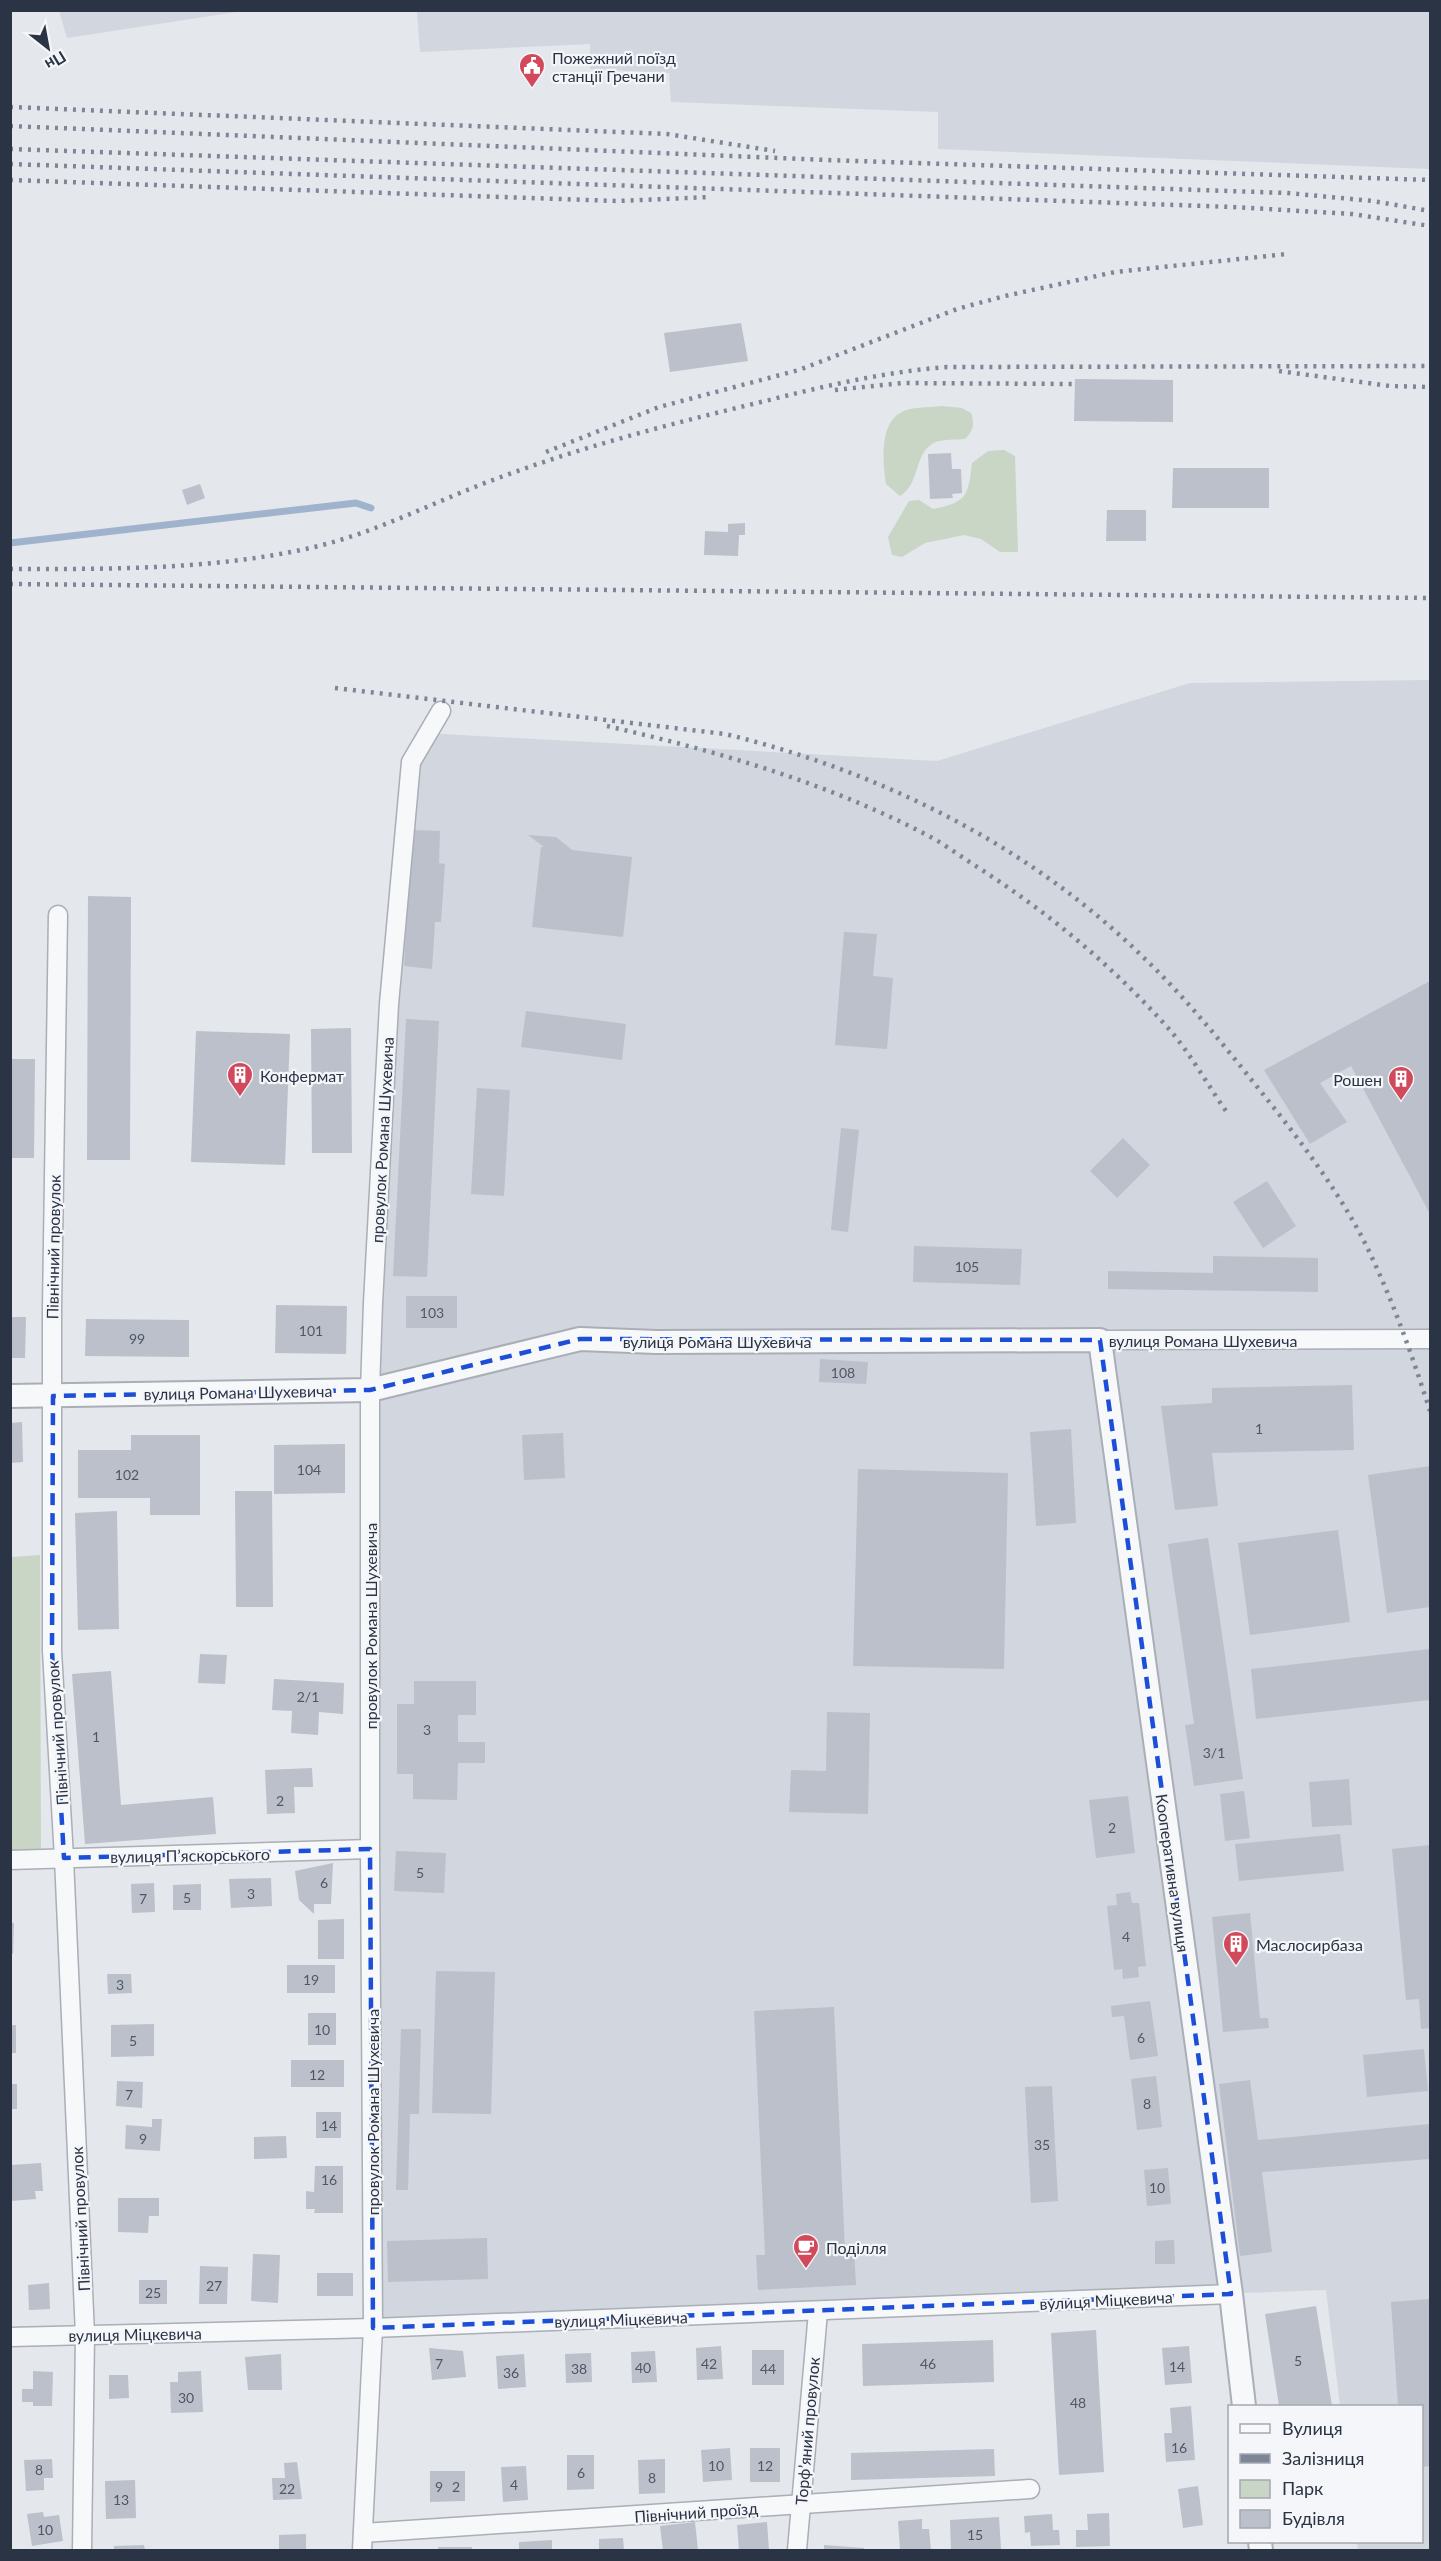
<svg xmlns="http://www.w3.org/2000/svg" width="1441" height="2561" viewBox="0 0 1441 2561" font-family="Lato,sans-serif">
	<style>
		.built { fill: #d2d6de }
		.green { fill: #c9d6c5 }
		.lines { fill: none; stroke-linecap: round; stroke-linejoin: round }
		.stream { stroke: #9fb4cc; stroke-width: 7 }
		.building { fill: #bbc0ca }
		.minor-casing { stroke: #a9aeb7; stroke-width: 21 }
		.tertiary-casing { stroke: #a9aeb7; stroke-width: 26 }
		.minor { stroke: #f7f8fa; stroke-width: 18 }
		.tertiary { stroke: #f7f8fa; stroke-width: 22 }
		.rail { stroke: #7d8696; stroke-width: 4.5; stroke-dasharray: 3 6; stroke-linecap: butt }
		.marked { fill: none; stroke: #1d4ed8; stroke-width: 4.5; stroke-dasharray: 12 8; stroke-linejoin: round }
		.labels { text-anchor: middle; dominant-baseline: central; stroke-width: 4.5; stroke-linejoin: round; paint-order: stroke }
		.number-label { font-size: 14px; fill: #4f5766 }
		.poi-label { font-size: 16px; fill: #2b3445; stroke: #f4f6f9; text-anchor: start }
		.street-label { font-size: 16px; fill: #2b3445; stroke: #f4f6f9 }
	</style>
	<rect width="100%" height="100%" fill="#e4e7ec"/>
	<g class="built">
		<path d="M59,11V10L243,11L67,38Z"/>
		<path d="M417,11H1430V169L938,149V112L671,102L669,73L590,69V44L420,52Z"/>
		<path d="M1430,680V2550H1358L1357,2542H1422V2406H1340L1326,2290L374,2325L370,1390L411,762L425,733L937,761L1190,683Z"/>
	</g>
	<g class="green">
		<path d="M942,406L962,408L971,413C975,424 973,431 965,439C956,440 944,439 936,442C913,451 921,484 900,496L886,484C883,463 879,425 900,413C910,406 929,408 942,406Z"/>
		<path d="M1004,450L1015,456L1018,552H1000L981,539L964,535L925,543L902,557L892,555L888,537L909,501L919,500L933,509C967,502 968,497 972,463L988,451Z"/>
		<path d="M40,1555L41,1851L11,1852V1557Z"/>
	</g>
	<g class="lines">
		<path class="stream" d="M10,543L356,503L371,508"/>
	</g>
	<g class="building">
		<path d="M741,323L748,361L670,372L664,333Z"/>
		<path d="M1075,379L1173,380V422L1074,421Z"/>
		<path d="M951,453L952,469H961L962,493L952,494L953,498L930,499L928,454Z"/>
		<path d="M1173,468H1269V508H1172Z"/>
		<path d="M200,484L205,498L187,505L182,490Z"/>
		<path d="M1107,510H1146V541H1106Z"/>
		<path d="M745,523V535H739L738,556L704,555L705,531L728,532V524Z"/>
		<path d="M412,830L440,831L439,863L445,864L441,922H435L432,969L404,966Z"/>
		<path d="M528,835L556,837L572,850L632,857L623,937L532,927L541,847H544Z"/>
		<path d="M88,896L131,897L130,1160H87Z"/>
		<path d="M844,932L877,934L873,976L893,978L887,1049L835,1045Z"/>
		<path d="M1430,981V1214L1351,1066L1320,1083L1347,1122L1310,1144L1264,1070Z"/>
		<path d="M526,1011L626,1024L622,1060L521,1047Z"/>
		<path d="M406,1019L439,1021L427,1277L393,1276Z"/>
		<path d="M351,1028L352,1153H312L311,1029Z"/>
		<path d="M196,1031L290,1034L285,1165L191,1162Z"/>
		<path d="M10,1059H35L34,1158H10Z"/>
		<path d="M477,1088L510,1090L504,1196L471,1194Z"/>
		<path d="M841,1128L859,1130L848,1232L831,1230Z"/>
		<path d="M1123,1138L1150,1165L1117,1198L1090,1171Z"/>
		<path d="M1267,1181L1296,1226L1263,1248L1233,1202Z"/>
		<path d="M914,1246L1022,1249L1020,1285L913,1282Z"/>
		<path d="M1213,1256L1318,1258V1292L1108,1289V1271L1213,1273Z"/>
		<rect x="406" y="1296" width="51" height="32"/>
		<path d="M276,1305L347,1306L346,1354L275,1353Z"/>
		<path d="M10,1317H26L25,1358H10Z"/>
		<path d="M86,1319L189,1320V1357L85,1356Z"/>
		<path d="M820,1359L868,1362L866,1384L819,1382Z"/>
		<path d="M1352,1385L1354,1450L1212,1453L1218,1506L1175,1510L1161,1406L1212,1403V1388Z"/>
		<path d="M22,1422L23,1462L10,1463V1423Z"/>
		<path d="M1071,1429L1076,1523L1036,1526L1030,1432Z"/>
		<path d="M563,1433L565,1478L524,1480L522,1435Z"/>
		<path d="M131,1435H200V1515H150V1498H78V1450H131Z"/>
		<path d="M345,1444V1493L274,1494V1445Z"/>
		<path d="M1430,1466V1607L1387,1613L1368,1475Z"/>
		<path d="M858,1469L1008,1473L1004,1669L853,1666Z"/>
		<path d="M235,1491H272L273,1607H236Z"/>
		<path d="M117,1511L119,1629L78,1630L75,1513Z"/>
		<path d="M1338,1530L1350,1622L1250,1635L1238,1543Z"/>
		<path d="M1208,1538L1243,1779L1194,1786L1185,1725L1194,1724L1168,1544Z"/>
		<path d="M1430,1649V1700L1256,1719L1251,1669Z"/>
		<path d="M200,1654L227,1655L225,1684L198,1683Z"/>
		<path d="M111,1671L121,1805L213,1797L216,1834L85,1844L72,1674Z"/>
		<path d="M274,1679L344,1683L343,1714L319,1712L318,1735L291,1733L292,1711L272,1710Z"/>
		<path d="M414,1681H476V1715H458V1742H485V1763H458L457,1800L413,1799V1774H397V1704H414Z"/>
		<path d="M827,1712L870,1713L868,1814L789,1812L791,1770L826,1771Z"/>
		<path d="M312,1768L313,1787H294L295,1813L267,1814L265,1770Z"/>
		<path d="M1349,1779L1352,1825L1312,1827L1309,1782Z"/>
		<path d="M1244,1791L1250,1838L1225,1841L1220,1794Z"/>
		<path d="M1128,1796L1135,1853L1096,1858L1089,1800Z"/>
		<path d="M1340,1834L1344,1871L1239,1881L1235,1844Z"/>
		<path d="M1430,1845V2028L1421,2029L1419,1999L1406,2000L1392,1849Z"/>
		<path d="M396,1851L446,1853L444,1893L394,1891Z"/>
		<path d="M333,1863L331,1904H314V1914L299,1900L295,1871Z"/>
		<path d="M271,1878L272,1906L231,1908L229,1879Z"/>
		<path d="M154,1883L155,1912L132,1913L131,1884Z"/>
		<path d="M201,1884V1910H173V1885Z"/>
		<path d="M1130,1892L1132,1903H1139L1146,1966L1138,1967L1139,1977L1123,1979L1122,1969L1114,1970L1107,1906L1117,1905L1116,1894Z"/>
		<path d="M1250,1913L1260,2018H1268L1269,2028L1223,2032L1212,1917Z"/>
		<path d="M344,1919V1959H318V1920Z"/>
		<path d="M10,1923H14L13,1954H10Z"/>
		<rect x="287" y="1965" width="48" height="28"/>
		<path d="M436,1971L495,1972L491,2114L432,2113Z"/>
		<path d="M107,1974H131L132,1993L108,1994Z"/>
		<path d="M1150,2001L1158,2056L1130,2060L1124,2016L1112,2017L1111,2006Z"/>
		<path d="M834,2007L845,2251H854L856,2285L758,2290L756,2255H765L754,2011Z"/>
		<rect x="308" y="2013" width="28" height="32"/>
		<path d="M154,2024V2056L111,2057V2025Z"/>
		<rect x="10" y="2025" width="6" height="28"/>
		<path d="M401,2029H421L419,2114H410L408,2190H396Z"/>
		<path d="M1424,2049L1428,2091L1367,2097L1363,2055Z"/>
		<rect x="291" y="2060" width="53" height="27"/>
		<path d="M1156,2076L1162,2127L1137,2130L1131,2079Z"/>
		<path d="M1250,2080L1258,2140L1430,2124V2159L1262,2172L1272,2252L1240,2256L1219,2084Z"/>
		<path d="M117,2081L143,2082L142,2108L116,2106Z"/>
		<rect x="10" y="2084" width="7" height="25"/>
		<path d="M1052,2086L1058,2201L1031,2203L1025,2087Z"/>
		<rect x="316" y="2112" width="25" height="26"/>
		<path d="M152,2119H162L160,2151L125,2149L126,2125L152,2127Z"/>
		<path d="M286,2136L287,2158L254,2159V2137Z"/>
		<path d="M41,2163L43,2191H35L36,2199L10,2201V2165Z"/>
		<path d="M315,2166H343V2213H314L315,2209H306V2191L314,2192Z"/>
		<path d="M1168,2168L1171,2204L1147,2206L1144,2170Z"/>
		<path d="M118,2198H159V2216H149L148,2233L118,2232Z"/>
		<path d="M487,2238L488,2279L388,2282L387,2241Z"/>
		<path d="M1174,2240L1175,2264H1155V2241Z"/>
		<path d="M253,2254L280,2255L278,2303L251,2301Z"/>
		<path d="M200,2266L228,2267L227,2304H199Z"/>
		<rect x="317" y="2273" width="36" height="23"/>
		<rect x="139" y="2280" width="28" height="24"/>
		<path d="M49,2283L50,2309L29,2310L28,2285Z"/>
		<path d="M1430,2299V2466L1422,2467V2406H1398L1391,2302Z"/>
		<path d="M1316,2306L1332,2406H1279L1265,2314Z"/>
		<path d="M1096,2330L1104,2472L1059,2475L1051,2333Z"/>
		<path d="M993,2340L994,2382L863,2386L862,2344Z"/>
		<path d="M721,2346L723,2379L697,2380L696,2348Z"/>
		<path d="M1189,2346L1192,2383L1165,2385L1162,2348Z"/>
		<path d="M429,2348L463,2351L466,2377L432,2380Z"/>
		<rect x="752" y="2350" width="32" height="35"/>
		<path d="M655,2351L657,2382L632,2383L631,2352Z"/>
		<path d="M591,2353L592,2382L566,2383L565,2354Z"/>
		<path d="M281,2354L282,2390H248L245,2357Z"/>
		<path d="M524,2354L526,2387L498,2389L496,2356Z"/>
		<path d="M33,2371L53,2372L52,2406H33V2402H22V2389H33Z"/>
		<path d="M201,2371L203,2412L171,2413L170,2382H178V2372Z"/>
		<path d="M109,2375H128L129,2398L109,2399Z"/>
		<path d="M1191,2406L1195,2460L1166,2462L1164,2433H1172L1170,2408Z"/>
		<path d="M730,2448L732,2480L703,2482L701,2450Z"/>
		<rect x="750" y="2448" width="30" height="34"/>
		<path d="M994,2449L995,2476L851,2480V2453Z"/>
		<path d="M567,2455H594V2489L567,2490Z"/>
		<path d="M52,2459L53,2478H44V2490L26,2491L24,2460Z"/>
		<path d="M665,2459V2493L639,2494L638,2460Z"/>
		<path d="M297,2462L302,2499L273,2500L272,2478H285L284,2463Z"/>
		<path d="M526,2466L528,2500L503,2502L501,2467Z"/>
		<path d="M430,2471H465V2501L430,2502Z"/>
		<path d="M135,2480L136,2518L106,2519L105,2481Z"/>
		<path d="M1198,2486L1203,2525L1183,2528L1178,2489Z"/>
		<path d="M43,2512L44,2517L59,2515L63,2541L32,2546L27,2514Z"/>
		<path d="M1109,2513L1110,2546L1076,2547V2530H1088L1087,2514Z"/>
		<path d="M1052,2514L1053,2530H1059L1060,2545L1031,2546L1030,2532L1025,2533L1024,2516Z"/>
		<path d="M999,2517L1001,2549L951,2550L950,2520Z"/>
		<path d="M922,2519V2529H929L931,2550H900L898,2521Z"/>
		<path d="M695,2522L698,2550H663L660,2526Z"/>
		<path d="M767,2522L769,2550H739L737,2525Z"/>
		<path d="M306,2534V2550H279V2535Z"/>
		<path d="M623,2538L624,2550H599V2539Z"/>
		<path d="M552,2540V2550H519V2542Z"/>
		<path d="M144,2545L145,2550H114V2546Z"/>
		<path d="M824,2545L864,2548V2550H824Z"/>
		<rect x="438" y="2547" width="34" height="3"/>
	</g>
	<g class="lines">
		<defs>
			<g id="minor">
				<path d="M58,915L52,1309V1651L64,1858L85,2335L82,2550"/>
				<path d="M1100,1340L1430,1339"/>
				<path d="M10,1860L370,1849"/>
				<path d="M10,2337L373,2328L1231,2294"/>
				<path d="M363,2533L1030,2489"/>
				<path d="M362,2550L373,2328L370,1849V1390L373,1303L389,1004L411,762L441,711"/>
				<path d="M797,2550L818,2312"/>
			</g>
			<g id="tertiary">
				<path d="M10,1396L370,1390L580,1339L656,1342L1100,1340L1231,2294L1244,2406"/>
				<path d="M1260,2542L1261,2550"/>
			</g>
		</defs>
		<use href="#minor" class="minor-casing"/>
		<use href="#tertiary" class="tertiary-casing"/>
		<use href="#minor" class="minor"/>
		<use href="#tertiary" class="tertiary"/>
		<g class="rail">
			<path d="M10,107L667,134L775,151"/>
			<path d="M10,126L826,160L1430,180"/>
			<path d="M10,149L1287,193L1373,201L1430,211"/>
			<path d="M10,164L1233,207L1352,214L1430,226"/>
			<path d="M10,180L617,201L711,197"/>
			<path d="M1279,371L1390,386L1430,387"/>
			<path d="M835,390L902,383L1075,384"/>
			<path d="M546,452L659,407L799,370L957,309L1005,296L1115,272L1287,254"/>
			<path d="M10,569C110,569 212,570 310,548C377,533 437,500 501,477C585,446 670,424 757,403C821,387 882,372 947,367L1430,366"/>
			<path d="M10,584L1430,598"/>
			<path d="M335,688L725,734C879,771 1027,844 1142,956C1183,995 1219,1039 1254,1083C1293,1131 1334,1184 1363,1239C1391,1295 1411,1352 1430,1411"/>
			<path d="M607,726C716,751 825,782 925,834C941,842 956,853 971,863C1044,909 1111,964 1169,1029C1190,1053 1207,1084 1226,1111"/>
		</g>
	</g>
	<path class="marked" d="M580,1339L1100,1340L1231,2294L373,2328L370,1849L64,1858L52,1651L53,1396L370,1390Z"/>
	<defs>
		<symbol id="civic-pin" viewBox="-11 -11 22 30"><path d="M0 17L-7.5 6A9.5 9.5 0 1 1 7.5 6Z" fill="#d1495b" stroke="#f4f6f9"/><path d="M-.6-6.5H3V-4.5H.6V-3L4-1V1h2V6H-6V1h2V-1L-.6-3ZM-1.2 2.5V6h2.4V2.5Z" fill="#fff"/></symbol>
		<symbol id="building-pin" viewBox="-11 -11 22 30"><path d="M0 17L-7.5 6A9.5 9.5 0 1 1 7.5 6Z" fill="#d1495b" stroke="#f4f6f9"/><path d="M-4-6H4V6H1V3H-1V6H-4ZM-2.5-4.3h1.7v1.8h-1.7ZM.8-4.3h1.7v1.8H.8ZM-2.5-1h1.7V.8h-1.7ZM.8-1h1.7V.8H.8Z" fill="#fff"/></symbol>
		<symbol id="cafe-pin" viewBox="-11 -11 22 30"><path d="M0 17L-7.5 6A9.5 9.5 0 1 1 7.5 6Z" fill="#d1495b" stroke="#f4f6f9"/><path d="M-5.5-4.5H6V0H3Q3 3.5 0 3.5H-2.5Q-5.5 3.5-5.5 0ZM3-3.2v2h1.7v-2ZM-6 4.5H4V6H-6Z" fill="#fff"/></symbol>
	</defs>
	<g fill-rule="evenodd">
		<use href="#civic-pin" x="517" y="51" width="30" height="40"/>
		<use href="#building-pin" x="225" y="1060" width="30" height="40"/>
		<use href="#building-pin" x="1386" y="1064" width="30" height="40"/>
		<use href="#building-pin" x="1221" y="1929" width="30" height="40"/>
		<use href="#cafe-pin" x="791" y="2232" width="30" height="40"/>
	</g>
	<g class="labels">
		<g class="number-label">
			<text x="967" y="1266">105</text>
			<text x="432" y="1312">103</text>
			<text x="311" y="1330">101</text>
			<text x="137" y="1338">99</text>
			<text x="843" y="1372">108</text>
			<text x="1259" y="1428">1</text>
			<text x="309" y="1469">104</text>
			<text x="127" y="1474">102</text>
			<text x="308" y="1696">2/1</text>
			<text x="427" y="1729">3</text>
			<text x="96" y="1736">1</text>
			<text x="1214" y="1752">3/1</text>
			<text x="280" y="1800">2</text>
			<text x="1112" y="1827">2</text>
			<text x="420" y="1872">5</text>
			<text x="324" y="1882">6</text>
			<text x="251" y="1893">3</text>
			<text x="187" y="1897">5</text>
			<text x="143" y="1898">7</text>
			<text x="1126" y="1936">4</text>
			<text x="311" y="1979">19</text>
			<text x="120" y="1984">3</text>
			<text x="322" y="2029">10</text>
			<text x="1141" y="2037">6</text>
			<text x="133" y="2040">5</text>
			<text x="317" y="2074">12</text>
			<text x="129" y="2094">7</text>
			<text x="1147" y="2103">8</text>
			<text x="329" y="2125">14</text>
			<text x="143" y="2138">9</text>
			<text x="1042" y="2144">35</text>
			<text x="329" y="2179">16</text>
			<text x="1157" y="2187">10</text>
			<text x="214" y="2285">27</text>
			<text x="153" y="2292">25</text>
			<text x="1298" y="2360">5</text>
			<text x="439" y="2363">7</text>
			<text x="709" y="2363">42</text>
			<text x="928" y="2363">46</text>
			<text x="1177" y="2366">14</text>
			<text x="643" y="2367">40</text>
			<text x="579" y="2368">38</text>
			<text x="768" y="2368">44</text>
			<text x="511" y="2372">36</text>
			<text x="186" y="2397">30</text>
			<text x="1078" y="2402">48</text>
			<text x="1179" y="2447">16</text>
			<text x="716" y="2465">10</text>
			<text x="765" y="2465">12</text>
			<text x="39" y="2469">8</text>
			<text x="581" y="2472">6</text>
			<text x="652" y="2477">8</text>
			<text x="514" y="2484">4</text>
			<text x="439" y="2486">9</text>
			<text x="456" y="2486">2</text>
			<text x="287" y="2488">22</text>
			<text x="121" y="2499">13</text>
			<text x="45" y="2529">10</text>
			<text x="975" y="2534">15</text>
		</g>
		<g class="poi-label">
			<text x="552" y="57">Пожежний поїзд<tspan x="552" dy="18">станції Гречани</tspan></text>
			<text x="260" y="1075">Конфермат</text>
			<text x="1382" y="1079" text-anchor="end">Рошен</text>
			<text x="1256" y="1944">Маслосирбаза</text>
			<text x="826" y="2247">Поділля</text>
		</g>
		<g class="street-label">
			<text transform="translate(382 1140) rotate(-87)">провулок Романа Шухевича</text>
			<text transform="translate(53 1247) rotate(-89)">Північний провулок</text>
			<text x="1203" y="1340">вулиця Романа Шухевича</text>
			<text x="717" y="1341">вулиця Романа Шухевича</text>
			<text transform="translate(238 1392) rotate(-1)">вулиця Романа Шухевича</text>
			<text transform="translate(370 1626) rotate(-90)">провулок Романа Шухевича</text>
			<text transform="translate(57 1733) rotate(-94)">Північний провулок</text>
			<text transform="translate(190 1855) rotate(-1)">вулиця Пʼяскорського</text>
			<text transform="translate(1173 1873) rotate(82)">Кооперативна вулиця</text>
			<text transform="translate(372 2112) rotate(-90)">провулок Романа Шухевича</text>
			<text transform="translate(80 2219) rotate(-93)">Північний провулок</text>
			<text transform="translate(1106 2300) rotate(-3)">вулиця Міцкевича</text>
			<text transform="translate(621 2319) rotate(-2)">вулиця Міцкевича</text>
			<text transform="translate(135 2334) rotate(-1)">вулиця Міцкевича</text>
			<text transform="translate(807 2431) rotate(-85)">Торфʼяний провулок</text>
			<text transform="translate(696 2512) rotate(-4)">Північний проїзд</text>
		</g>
	</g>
	<rect width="1441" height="2561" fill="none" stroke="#2b3445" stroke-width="24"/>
	<rect x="1228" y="2405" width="195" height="138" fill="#f4f6f9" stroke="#a4a8b1" stroke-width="1.5"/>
	<rect x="1240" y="2424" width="30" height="9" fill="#f7f8fa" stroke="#a4a8b1" stroke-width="1.5"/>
	<text x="1282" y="2435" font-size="18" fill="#2b3445">Вулиця</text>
	<rect x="1240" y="2454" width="30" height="9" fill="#7d8696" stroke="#a4a8b1" stroke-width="1.5"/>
	<text x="1282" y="2465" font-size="18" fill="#2b3445">Залізниця</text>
	<rect x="1240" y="2480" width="30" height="18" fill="#c9d6c5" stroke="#a4a8b1" stroke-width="1.5"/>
	<text x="1282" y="2495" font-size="18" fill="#2b3445">Парк</text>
	<rect x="1240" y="2510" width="30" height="18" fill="#bbc0ca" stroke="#a4a8b1" stroke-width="1.5"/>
	<text x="1282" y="2525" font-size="18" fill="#2b3445">Будівля</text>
	<g transform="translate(48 48) rotate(149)" stroke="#f4f6f9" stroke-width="4.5" paint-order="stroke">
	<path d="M0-4.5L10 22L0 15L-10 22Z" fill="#2b3445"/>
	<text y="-9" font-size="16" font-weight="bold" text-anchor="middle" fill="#2b3445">Пн</text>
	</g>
</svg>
